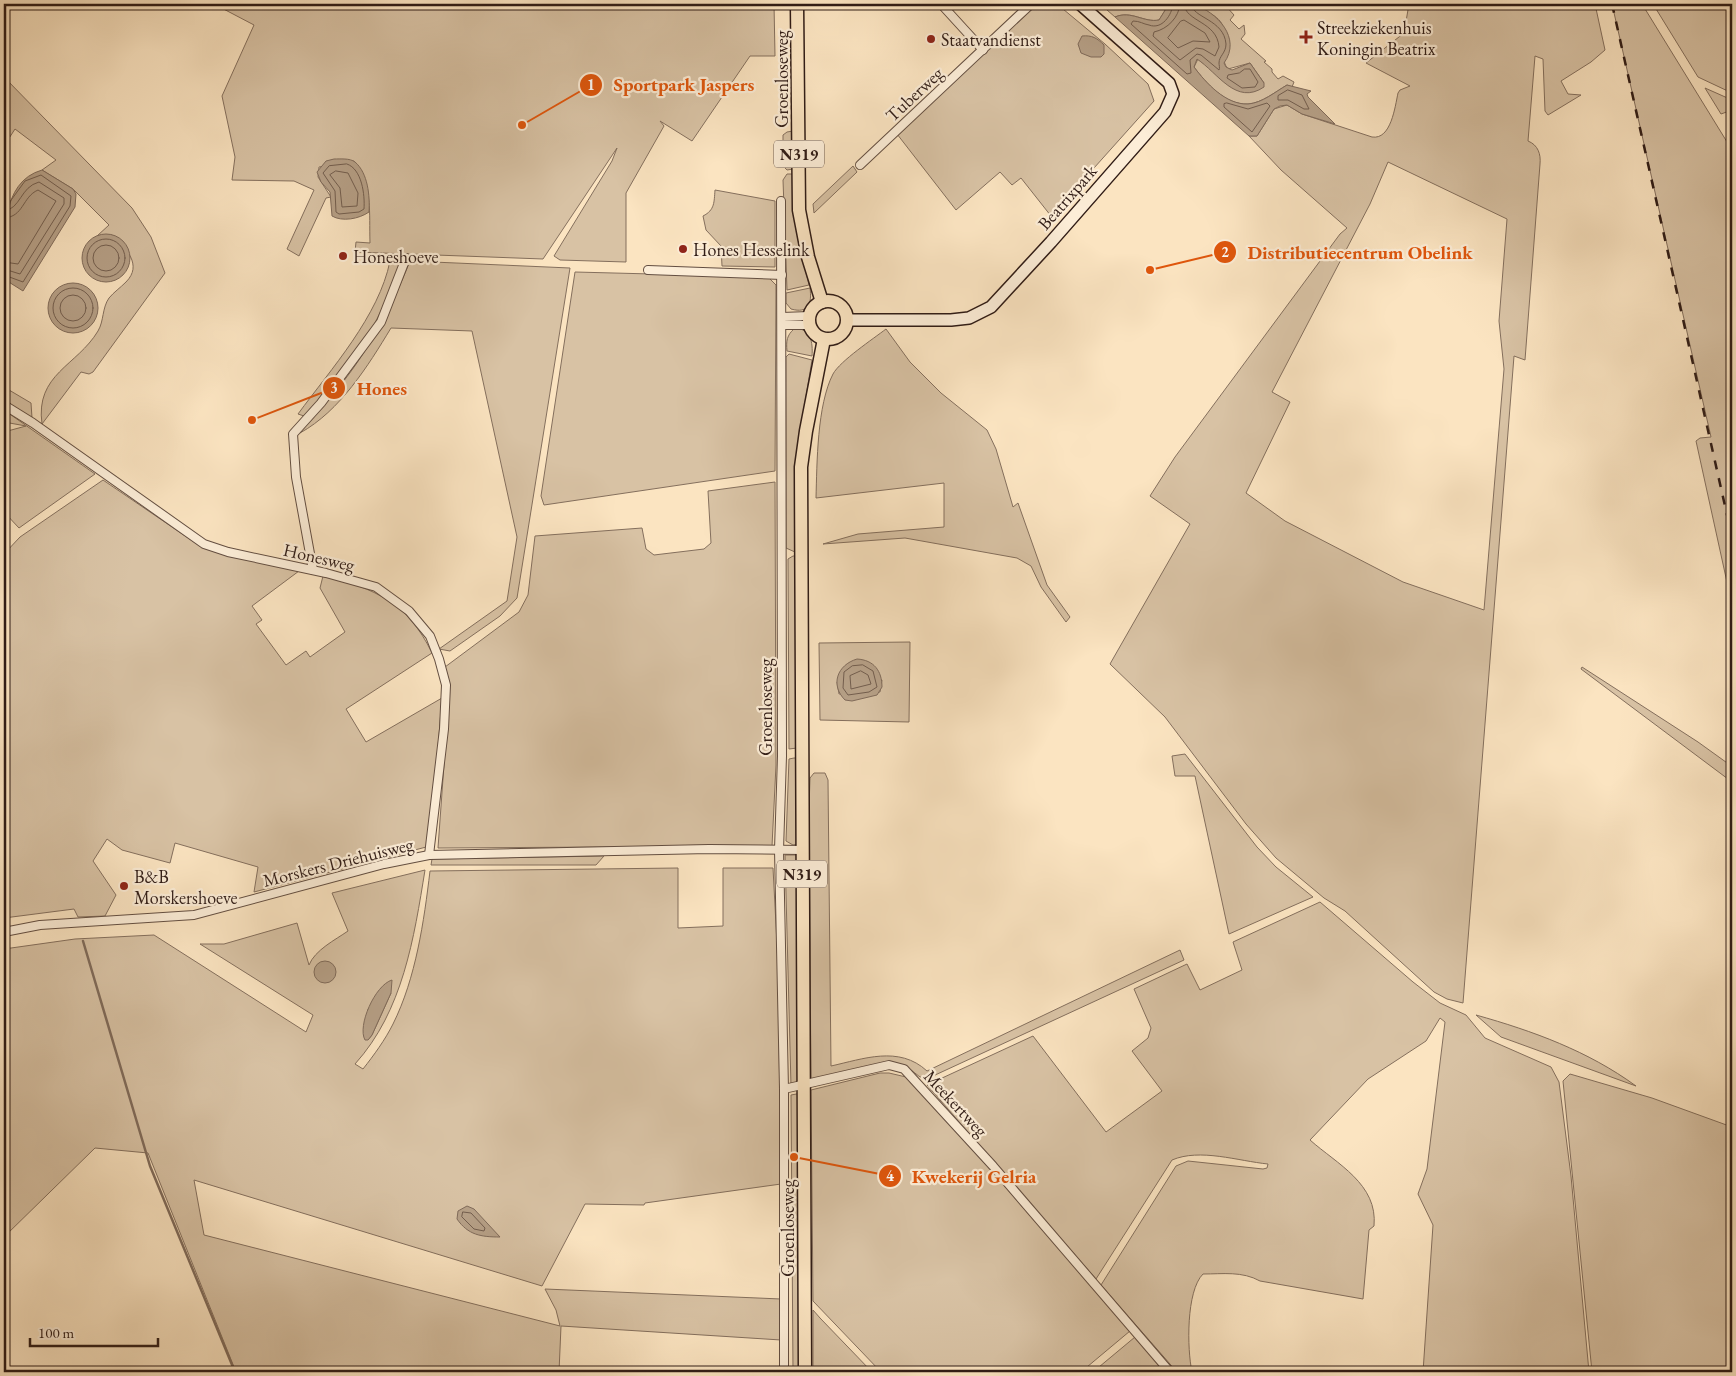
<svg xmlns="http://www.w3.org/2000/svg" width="1736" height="1376" viewBox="0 0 1736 1376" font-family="'EB Garamond',serif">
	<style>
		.green { fill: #d8c2a4; stroke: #846f5d; fill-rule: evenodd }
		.water { fill: #b6a087; stroke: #806b5a }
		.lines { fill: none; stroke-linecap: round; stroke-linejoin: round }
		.shore { stroke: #735e4e; stroke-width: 1 }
		.stream { stroke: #806b5a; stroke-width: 2.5 }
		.street-casing { stroke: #634e41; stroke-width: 10 }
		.secondary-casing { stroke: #301c16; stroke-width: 14 }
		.primary-casing { stroke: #301c16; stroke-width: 15 }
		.street { stroke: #fcedd7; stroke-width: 8 }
		.secondary { stroke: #fcedd7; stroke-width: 11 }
		.primary { stroke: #fbe4c1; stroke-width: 12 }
		.rail { stroke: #301c16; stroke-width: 2.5; stroke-dasharray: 9 9; stroke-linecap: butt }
		.poi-dot { fill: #8f2418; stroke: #fcedd7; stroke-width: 2 }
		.labels { text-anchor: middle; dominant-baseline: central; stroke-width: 4.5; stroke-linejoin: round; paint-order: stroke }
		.shield { fill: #fcedd7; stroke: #6d5b50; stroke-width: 1 }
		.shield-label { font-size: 16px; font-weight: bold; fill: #301c16 }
		.poi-label { font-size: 18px; fill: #301c16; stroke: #fcedd7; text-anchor: start }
		.street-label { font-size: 18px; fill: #301c16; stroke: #fcedd7 }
		.leader { fill: none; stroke: #df560c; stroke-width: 2 }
		.callout-dot { fill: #df560c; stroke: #fcedd7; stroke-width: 2 }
		.mark-label { font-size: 15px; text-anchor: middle; font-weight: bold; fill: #fff }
		.callout-label { font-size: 19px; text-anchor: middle; font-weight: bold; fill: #df560c; stroke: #fcedd7; stroke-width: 4.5; stroke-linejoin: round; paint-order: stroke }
	</style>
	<rect width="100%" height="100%" fill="#fbe4c1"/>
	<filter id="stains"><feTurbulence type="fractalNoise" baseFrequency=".004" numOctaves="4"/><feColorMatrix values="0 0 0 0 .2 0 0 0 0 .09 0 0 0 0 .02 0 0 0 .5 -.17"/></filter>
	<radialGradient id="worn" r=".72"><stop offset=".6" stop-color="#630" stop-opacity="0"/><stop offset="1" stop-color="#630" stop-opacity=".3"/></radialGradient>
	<g class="green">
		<path d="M214,4H774L775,56H750L692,141L660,121L664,126L626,193V262L560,260L554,256L612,161L617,148L543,259L355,252L356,242L370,243C369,210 373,190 354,161L319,167L318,177L331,197L326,198L299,256L287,249L314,190L294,181L232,180L235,157L222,96L254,25Z"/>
		<path d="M1034,4H1057L1105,44L1148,84L1154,101L1051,216L1021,178L1012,185L1000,172L956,210L897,134Z"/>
		<path d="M1108,4H1169L1159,20C1144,23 1132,10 1115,17L1107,10Z"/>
		<path d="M1192,4H1224L1234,15L1230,20L1239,29L1244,25L1245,34L1241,39L1266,61L1264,62L1272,69V72L1278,79L1283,76L1294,82L1292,87L1287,85C1275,92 1262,103 1248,104C1225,105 1206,83 1194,67L1198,59L1203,63L1264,83L1250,63L1228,69C1224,64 1224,61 1224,54C1226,18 1223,20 1192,4Z"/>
		<path d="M1409,4H1595L1605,50L1591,62L1561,81L1568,94L1581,95L1548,115L1545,111L1543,59L1535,56L1528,141C1538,145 1541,154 1540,164L1525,360L1514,356L1463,1003L1447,999L1434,992L1345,911L1324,898L1276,858L1246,824L1165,717L1110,664L1190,524L1150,496L1175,457L1340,234L1347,228L1281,170L1249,136H1257L1274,109L1287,105L1302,114L1372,137C1391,140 1395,107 1398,93L1400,90L1410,86L1366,63L1404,33ZM1388,162L1507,219L1499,321L1504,369L1484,610L1403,582L1285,521L1246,493L1290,402L1272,392L1370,204Z"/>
		<path d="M1612,4H1642L1732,150V605L1696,441L1700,438L1711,437Z"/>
		<path d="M1653,4H1732V93L1698,77Z"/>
		<path d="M4,77L132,208L151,237L165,273L93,372L89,374L81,372L42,424C35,374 77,366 98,331C104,321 102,308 109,298C114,292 120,288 126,282C143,265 126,248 112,235L97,236L109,225L73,189L42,170L56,160L15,129L4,146Z"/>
		<path d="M1705,88L1732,100V110L1721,114Z"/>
		<path d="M793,131V169L787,170L783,166V135L787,132Z"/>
		<path d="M853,166L857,172L814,213L813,204Z"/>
		<path d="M787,174H794L797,232L809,285L787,290L783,180Z"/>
		<path d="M715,190L775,201V267L722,266L721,246L706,230L703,216C715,210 714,202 715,190Z"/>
		<path d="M390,261H401C395,278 389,295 381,311C363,350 333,385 304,416L298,414C331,369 379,316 390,261Z"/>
		<path d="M410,261L570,268L517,598L500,616L450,651L439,649L507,601L517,537L472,331L391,328C368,366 340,411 300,433C308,418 324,405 335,392C368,352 391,309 410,261Z"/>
		<path d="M575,272L768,277L776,285L775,471L544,505L541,496Z"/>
		<path d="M810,288C812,303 809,314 791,309L786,303V293Z"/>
		<path d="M794,329C811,327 813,343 812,356L787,351C786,341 787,335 794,329Z"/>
		<path d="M886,329L910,362L941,393L987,430L996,449L1013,507L1018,503L1047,585L1070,617L1066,622L1041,587L1031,566L1017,558L905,538L823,544L858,534L944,527V483L816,498C817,463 817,405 833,374C840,361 873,339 886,329Z"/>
		<path d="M789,354L812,360L798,445L795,552L786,548V357Z"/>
		<path d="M4,387L31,403L32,418L4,400Z"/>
		<path d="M4,410L95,474L19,528L4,512V432L26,426L4,422Z"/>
		<path d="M103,480L200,546L213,551L299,571L252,606L262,620L256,624L286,665L306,651L310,657L345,632L320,588L323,576C375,588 408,603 432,653L346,709L366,742L442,698L430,846L254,892L258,867L175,843L170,863L122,850L107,839L93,861L116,895L105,916L78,917L74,909L4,918V554L20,537Z"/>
		<path d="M775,482L776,765L772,846L438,848L449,695L445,667L519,612L528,595L535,536L642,528L646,549L654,555L704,549L711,543L708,491Z"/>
		<path d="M793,556H796L797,748L789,749L788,559Z"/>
		<path d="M910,642L909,722L820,720L819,643ZM882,680L880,692L839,694L837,682Z"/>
		<path d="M1582,667L1698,742L1730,765L1732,768V782L1581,669Z"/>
		<path d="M1185,754L1257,847L1276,867L1313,897L1229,934L1195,776H1175L1172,756Z"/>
		<path d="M794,758H797L798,844L793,845L786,841L789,759Z"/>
		<path d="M814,773H825L828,780L831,1066C863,1059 899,1045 927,1071L1180,950L1184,960L933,1076L920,1077L911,1070L897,1065L811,1082L809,808L810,778Z"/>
		<path d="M785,855H798L802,1085L791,1086Z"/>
		<path d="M604,856L596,865H431L432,859Z"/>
		<path d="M678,868V928L723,926V868H773L778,963L781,1184L645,1203L644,1205L585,1204L542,1286L194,1180L204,1235L560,1326L556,1310L545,1289L781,1299V1340L561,1326L559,1372H236L148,1153L95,1148L4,1237V949L75,939L154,935L306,1032L313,1015L200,944H224L297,923L309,965C315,950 335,940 348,931L332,893L425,870C414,938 403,1011 355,1064L363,1069C374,1055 385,1040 393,1024C416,978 424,921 430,871ZM391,993L372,1035L368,1040V1009Z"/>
		<path d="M1320,902L1413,982L1440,1003L1466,1015L1485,1038L1551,1067L1559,1082L1571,1176L1589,1372H1423L1433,1225L1418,1194L1427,1169L1445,1022L1440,1018L1426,1041L1368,1079L1310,1140C1337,1164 1378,1184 1374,1226L1369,1230L1363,1299L1260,1281C1242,1271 1223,1274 1203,1274C1186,1291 1187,1349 1192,1372H1177L1101,1285L1176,1166L1188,1161L1263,1169L1267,1168L1268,1164C1238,1161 1200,1148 1172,1160L1096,1279L927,1085L1033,1036L1106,1132L1162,1091L1132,1051L1148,1038L1151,1028L1134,989L1187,964L1200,990L1242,970L1233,942Z"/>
		<path d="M1476,1015C1533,1031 1588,1051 1636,1086L1501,1037Z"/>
		<path d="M880,1073H889L906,1077L950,1123L1130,1331L1081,1372H881L813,1301L811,1090Z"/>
		<path d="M1570,1074L1652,1098L1732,1127V1372H1592L1563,1081Z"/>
		<path d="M802,1093V1372H793L791,1095Z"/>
		<path d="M813,1310L820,1318L872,1372H813Z"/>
		<path d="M1135,1337L1166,1372H1093Z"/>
	</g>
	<g class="water">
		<path d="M1169,4C1176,4 1186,2 1193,4C1217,12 1242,38 1224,63L1226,67L1232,70L1250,63L1264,83V87C1236,106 1218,73 1197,59L1194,67C1206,83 1226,105 1248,104C1262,103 1275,92 1287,85L1311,91L1307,94L1308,97L1335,124L1302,114L1287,105L1280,106L1274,109L1257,136H1249L1115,17C1131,10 1144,23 1159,20Z"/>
		<path d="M1082,36C1092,35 1097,38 1104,45V54L1101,57H1091L1081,53L1078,44Z"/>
		<path d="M334,159C340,159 350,158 355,162C368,173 370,196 369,212C359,219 342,222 332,216L330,192L321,182L317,172L326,161Z"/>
		<path d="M42,170L73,189L76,194L75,207L23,291L4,279C4,238 0,182 42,170Z"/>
		<circle cx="106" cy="258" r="24"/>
		<circle cx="73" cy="308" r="25"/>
		<path d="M857,659C874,660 882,671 882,687L877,695L852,701L845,700C830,685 837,665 857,659Z"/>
		<circle cx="325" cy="972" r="11"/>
		<path d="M392,980L391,993L372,1035L368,1040H365C357,1026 375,985 392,980Z"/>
		<path d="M467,1206L474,1209L500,1237C481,1237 468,1235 457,1219L458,1211Z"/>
	</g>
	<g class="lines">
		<g class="shore">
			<path d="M1173,4C1172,15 1162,30 1149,25C1143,24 1140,21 1133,21L1131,24L1187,74L1191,73L1190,60L1197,54L1201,55L1219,70C1220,68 1219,65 1219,63C1219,56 1226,53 1226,44C1224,19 1192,18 1191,4"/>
			<path d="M1180,4C1179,17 1168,29 1154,32L1153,36L1180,60L1196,48L1203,49L1215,56L1219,47C1217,21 1185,22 1184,4"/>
			<path d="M1181,21L1184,20L1205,33L1210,42L1193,41L1178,48L1168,38Z"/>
			<path d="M1245,69H1250L1258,82L1255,87L1242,88L1227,78L1228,75L1239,73Z"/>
			<path d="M1288,90L1302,95L1309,109H1304L1288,100H1278V96Z"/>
			<path d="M1227,103L1248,109L1267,103L1270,106L1252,132L1224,107V104Z"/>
			<path d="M347,164C362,169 365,195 364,209L359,212L339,214L336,212L335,191L323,173L329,166Z"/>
			<path d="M336,171L348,173L358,193L357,206L342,207L340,188L330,175Z"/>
			<path d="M4,204L9,203L25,181L41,175L71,196L70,206L23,282L4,275"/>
			<path d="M4,211C21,209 20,187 39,182L64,198V204L20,274L4,269"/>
			<path d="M4,218C24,217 22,197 38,190L56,201L18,264L4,262"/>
			<circle cx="106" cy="258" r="19"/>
			<circle cx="106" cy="258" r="13"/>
			<circle cx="73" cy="308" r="20"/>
			<circle cx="73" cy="308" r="13"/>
			<path d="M863,665L873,671L877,687L869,692L848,695L843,688L844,672L852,666Z"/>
			<path d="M861,671L868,675L871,684L851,689L850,676Z"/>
			<path d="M463,1212L471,1213L485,1228L484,1231L474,1229L462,1217Z"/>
		</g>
		<path class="stream" d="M83,941L150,1166L235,1372"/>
		<defs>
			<g id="street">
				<path d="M941,4L983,50"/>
				<path d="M860,165L1031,4"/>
				<path d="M781,201L782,756L779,850L784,1089V1372"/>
				<path d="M648,270L782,275"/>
				<path d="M782,317L809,316"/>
				<path d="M782,325H809"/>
				<path d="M4,405L33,423L204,544L228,552L326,573L376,587L409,611L430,636L439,659L446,685L444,729L429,855"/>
				<path d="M313,570L296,477L293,434L321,403L381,322L406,258"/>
				<path d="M4,932L40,925L194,915L384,864L429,855L709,849L802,850"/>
				<path d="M784,1089L889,1065L904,1069L993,1166L1170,1372"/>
			</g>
			<path id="secondary" d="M847,320H951L969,318L991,307L1051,242L1165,112L1173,94L1169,83L1080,4"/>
			<g id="primary">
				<path d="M797,4L799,210L808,257L822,302"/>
				<circle cx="828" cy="320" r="19"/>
				<path d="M805,1372L801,467L806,431L824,339"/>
			</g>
		</defs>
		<use href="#street" class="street-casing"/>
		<use href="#secondary" class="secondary-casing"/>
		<use href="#primary" class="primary-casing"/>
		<use href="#street" class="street"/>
		<use href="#secondary" class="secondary"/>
		<use href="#primary" class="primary"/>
		<path class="rail" d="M1612,4L1732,537"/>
	</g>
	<g class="poi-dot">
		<path d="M1303.5 29.5h5v5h5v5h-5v5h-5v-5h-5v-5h5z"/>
		<circle cx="931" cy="39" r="5"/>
		<circle cx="683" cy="249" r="5"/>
		<circle cx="343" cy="256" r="5"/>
		<circle cx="124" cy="886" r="5"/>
	</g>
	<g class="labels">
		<g class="shield">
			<rect x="774" y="140.5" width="50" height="27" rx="4"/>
			<rect x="777" y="860.5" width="50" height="27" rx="4"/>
		</g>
		<g class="shield-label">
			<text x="799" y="154">N319</text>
			<text x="802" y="874">N319</text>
		</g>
		<g class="poi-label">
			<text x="1317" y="27">Streekziekenhuis<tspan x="1317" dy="21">Koningin Beatrix</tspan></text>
			<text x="941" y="39">Staatvandienst</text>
			<text x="693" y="249">Hones Hesselink</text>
			<text x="353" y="256">Honeshoeve</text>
			<text x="134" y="876">B&amp;B<tspan x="134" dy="21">Morskershoeve</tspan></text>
		</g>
		<g class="street-label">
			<text transform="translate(781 79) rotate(-90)">Groenloseweg</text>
			<text transform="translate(914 94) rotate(-43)">Tuberweg</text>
			<text transform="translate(1067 197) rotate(-49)">Beatrixpark</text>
			<text transform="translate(319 557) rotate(13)">Honesweg</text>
			<text transform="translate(765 707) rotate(-90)">Groenloseweg</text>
			<text transform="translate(338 862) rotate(-14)">Morskers Driehuisweg</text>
			<text transform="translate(956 1103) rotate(47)">Meekertweg</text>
			<text transform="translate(787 1228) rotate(-90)">Groenloseweg</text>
		</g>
	</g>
	<path class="leader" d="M522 125L591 85M1150 270L1225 252M252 420L334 388M794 1157L890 1176"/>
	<g class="callout-dot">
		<circle cx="522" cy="125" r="5"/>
		<circle cx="1150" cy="270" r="5"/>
		<circle cx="252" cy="420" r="5"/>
		<circle cx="794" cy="1157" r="5"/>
		<circle cx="591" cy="85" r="12"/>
		<circle cx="1225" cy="252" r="12"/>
		<circle cx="334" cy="388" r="12"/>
		<circle cx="890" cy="1176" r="12"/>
	</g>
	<g class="mark-label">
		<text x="591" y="90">1</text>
		<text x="1225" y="257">2</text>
		<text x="334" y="393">3</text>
		<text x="890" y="1181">4</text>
	</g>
	<g class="callout-label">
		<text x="684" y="91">Sportpark Jaspers</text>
		<text x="1360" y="259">Distributiecentrum Obelink</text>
		<text x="382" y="395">Hones</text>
		<text x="974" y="1183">Kwekerij Gelria</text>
	</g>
	<rect width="1736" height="1376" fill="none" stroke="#fbe4c1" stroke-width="20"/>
	<rect x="5" y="5" width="1726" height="1366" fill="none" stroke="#301c16" stroke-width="2.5"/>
	<rect x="10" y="10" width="1716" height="1356" fill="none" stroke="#301c16"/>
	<path d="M30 1338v8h128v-8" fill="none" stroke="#301c16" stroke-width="2.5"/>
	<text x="38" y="1338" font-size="15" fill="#301c16" stroke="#fcedd7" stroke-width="4" paint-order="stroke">100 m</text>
	<rect width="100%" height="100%" filter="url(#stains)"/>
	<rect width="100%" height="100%" fill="url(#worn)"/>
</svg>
